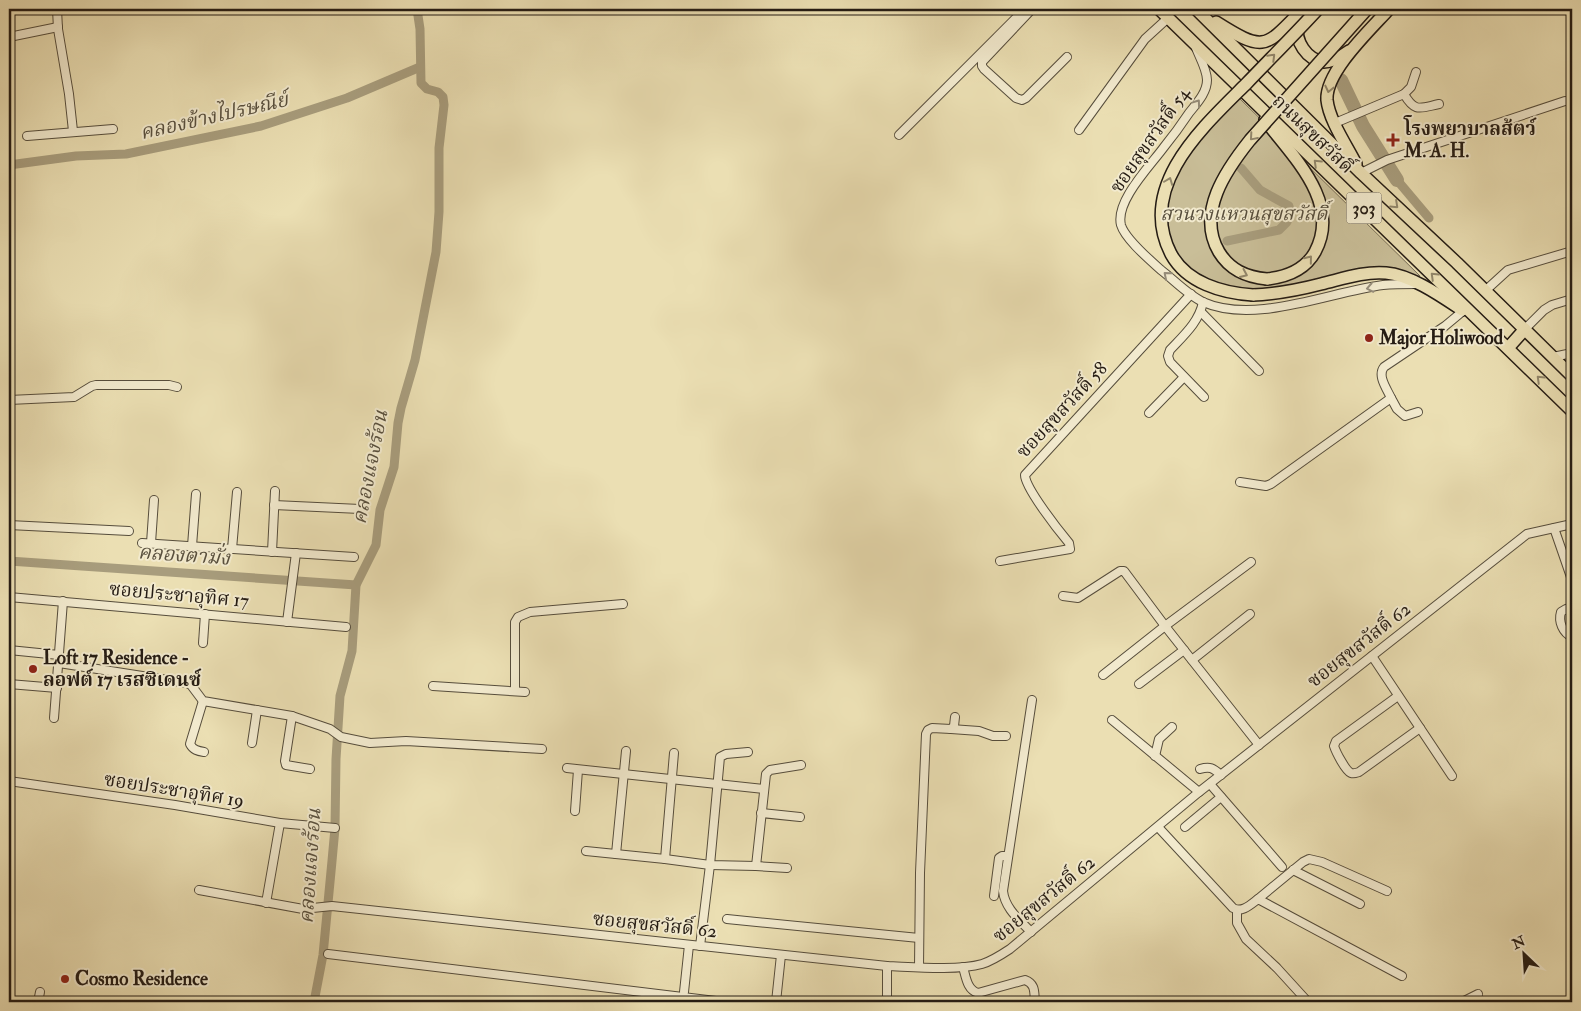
<svg xmlns="http://www.w3.org/2000/svg" width="1581" height="1011" viewBox="0 0 1581 1011" font-family="'IM FELL Double Pica','Noto Serif Thai',serif">
	<style>
		.green { fill: #c9be98; stroke: #776d56 }
		.lines { fill: none; stroke-linecap: round; stroke-linejoin: round }
		.canal { stroke: #a89d7d; stroke-width: 9 }
		.river { stroke: #a89d7d; stroke-width: 14 }
		.street-casing { stroke: #564d3c; stroke-width: 10 }
		.primary-casing { stroke: #251c14; stroke-width: 14 }
		.street { stroke: #f2eace; stroke-width: 8 }
		.primary { stroke: #ebdfb3; stroke-width: 11 }
		.primary-bridge-casing { stroke: #251c14; stroke-width: 14; stroke-linecap: butt }
		.primary-bridge { stroke: #ebdfb3; stroke-width: 11 }
		.oneway { stroke: #92876b }
		.oneway2 { stroke: #968d7a }
		.poi-dot { fill: #8f2418; stroke: #f2eace; stroke-width: 2 }
		.labels { text-anchor: middle; dominant-baseline: central; stroke-width: 4; stroke-linejoin: round; paint-order: stroke }
		.shield { fill: #f2eace; stroke: #625a4c; stroke-width: 1 }
		.shield-label { font-size: 18px; font-weight: bold; fill: #251c14 }
		.poi-label { font-size: 19px; font-weight: bold; fill: #251c14; stroke: #f2eace; text-anchor: start }
		.street-label { font-size: 19px; fill: #251c14; stroke: #f2eace }
		.park-label { font-size: 19px; font-style: italic; fill: #564d3c; stroke: #f2eace }
		.water-label { font-size: 20px; font-style: italic; fill: #59503e; stroke: #f2eace }
	</style>
	<rect width="100%" height="100%" fill="#ebdfb3"/>
	<filter id="stains"><feTurbulence type="fractalNoise" baseFrequency=".004" numOctaves="4"/><feColorMatrix values="0 0 0 0 .2 0 0 0 0 .09 0 0 0 0 .02 0 0 0 .5 -.17"/></filter>
	<radialGradient id="worn" r=".72"><stop offset=".6" stop-color="#630" stop-opacity="0"/><stop offset="1" stop-color="#630" stop-opacity=".3"/></radialGradient>
	<path class="green" d="M1235,94L1420,276H1357L1239,296L1194,282L1171,259L1160,211L1181,156Z"/>
	<g class="lines">
		<g class="canal">
			<path d="M9,165L76,156L126,154L261,126L347,98L420,67"/>
			<path d="M1397,180L1429,218"/>
			<path d="M1227,241L1279,230L1287,222L1290,214L1289,206L1260,190L1241,168"/>
			<path d="M9,561L356,585"/>
			<path d="M314,1002L323,955L332,861L335,828L336,759L340,696L352,651L356,585L376,545L380,510L394,467L398,423L401,408L415,360L436,252L439,212V148L444,105L443,97L438,92L427,89L421,83L420,29L417,9"/>
		</g>
		<path class="river" d="M1341,80L1363,126L1397,180"/>
		<defs>
			<g id="street">
				<path d="M57,9L58,29L69,94L73,131"/>
				<path d="M1032,9L982,62V66L984,69L1016,98L1022,100L1026,98L1067,57"/>
				<path d="M9,37L58,27"/>
				<path d="M1196,48C1200,58 1207,70 1207,80C1207,93 1196,104 1189,113C1181,125 1173,136 1164,147C1151,165 1115,201 1121,225C1125,239 1150,260 1161,270C1174,280 1188,295 1203,302C1255,325 1329,292 1383,285C1394,284 1405,284 1417,284"/>
				<path d="M1404,94L1411,87L1416,72"/>
				<path d="M1335,123L1404,94C1415,113 1420,108 1439,104"/>
				<path d="M1079,130L1145,39L1168,18"/>
				<path d="M899,135L1025,9"/>
				<path d="M27,136L113,129"/>
				<path d="M1361,173L1387,160L1565,101"/>
				<path d="M9,275H10"/>
				<path d="M1485,291L1508,270L1572,251"/>
				<path d="M1203,302C1199,322 1184,335 1170,350L1168,356L1170,362L1204,397"/>
				<path d="M1201,312L1259,371"/>
				<path d="M1525,329L1544,310L1552,305L1572,299"/>
				<path d="M1553,357L1572,353"/>
				<path d="M1391,398L1397,409L1405,416L1418,412"/>
				<path d="M9,400L74,397L92,386L96,385H169L177,387"/>
				<path d="M1149,413L1184,377"/>
				<path d="M1240,482L1266,486L1271,484L1391,398C1387,389 1377,376 1384,367L1445,326L1463,311"/>
				<path d="M274,505L360,509"/>
				<path d="M9,525L129,531"/>
				<path d="M1554,528L1572,580"/>
				<path d="M142,543L354,557"/>
				<path d="M151,543L154,500"/>
				<path d="M192,546L196,494"/>
				<path d="M232,549L237,492"/>
				<path d="M272,552L275,491"/>
				<path d="M1000,561L1070,549L1069,543C1059,531 1025,488 1025,475L1191,294"/>
				<path d="M1063,596L1078,598L1120,571H1124L1165,626L1259,745"/>
				<path d="M9,597L346,627"/>
				<path d="M1572,607L1566,609L1561,612C1558,622 1563,633 1572,637"/>
				<path d="M287,622L296,553"/>
				<path d="M203,643L205,614"/>
				<path d="M9,650L59,655"/>
				<path d="M1372,656L1452,776"/>
				<path d="M1192,660L1250,614"/>
				<path d="M59,663L187,683L191,685L203,701L292,716L330,729L341,737L370,743L406,741L542,749"/>
				<path d="M1103,675L1165,626L1251,562"/>
				<path d="M9,684L57,688"/>
				<path d="M1139,684L1184,650"/>
				<path d="M433,686L525,692"/>
				<path d="M515,691V622L518,617L530,612L623,604"/>
				<path d="M1398,696L1336,741L1334,746C1336,752 1345,770 1351,773C1354,774 1356,773 1359,772L1420,728"/>
				<path d="M203,701L190,744C193,750 198,751 204,752"/>
				<path d="M292,716L285,761L286,765L310,769"/>
				<path d="M54,718L63,601"/>
				<path d="M1112,720L1199,792"/>
				<path d="M951,729L979,731L993,736H1006"/>
				<path d="M252,743L257,710"/>
				<path d="M1155,756L1159,739L1172,727"/>
				<path d="M567,768L764,789"/>
				<path d="M1200,769C1210,766 1213,768 1221,775"/>
				<path d="M9,781L175,805L280,823L335,828"/>
				<path d="M1210,784L1282,867"/>
				<path d="M575,811L578,770"/>
				<path d="M761,813L800,817"/>
				<path d="M1158,827L1233,908C1242,913 1250,905 1258,899L1402,976"/>
				<path d="M1185,827L1221,797"/>
				<path d="M586,851L665,859L710,865L756,866L787,868"/>
				<path d="M616,854L626,751"/>
				<path d="M665,859L674,753"/>
				<path d="M756,866L766,774L770,770L801,765"/>
				<path d="M1293,870L1360,904"/>
				<path d="M199,890L303,909L332,906L887,966C913,967 957,971 982,964C992,961 1001,955 1010,949L1199,792L1527,534L1572,524"/>
				<path d="M994,896L999,858L1002,856H1008"/>
				<path d="M1258,899L1303,862L1309,859L1322,862L1387,891"/>
				<path d="M266,903L280,823"/>
				<path d="M1237,910V923L1246,939L1277,968L1308,1002"/>
				<path d="M727,919L919,938"/>
				<path d="M1031,932C1020,920 1005,909 1003,891L1032,700"/>
				<path d="M700,946L710,865L720,757L726,754L748,752"/>
				<path d="M328,954L724,1002"/>
				<path d="M887,966V1002"/>
				<path d="M919,967L920,873L926,734L928,730L932,728L951,729L954,726L955,717"/>
				<path d="M963,967C966,977 967,990 978,993L1025,980C1036,984 1034,993 1035,1002"/>
				<path d="M684,992L689,945"/>
				<path d="M38,1002L40,992"/>
				<path d="M776,1002L781,955"/>
				<path d="M1462,1002L1478,994"/>
			</g>
			<g id="primary">
				<path d="M1159,9L1572,411"/>
				<path d="M1196,9L1361,173L1457,263L1572,376"/>
				<path d="M1216,22C1265,53 1265,48 1303,9"/>
				<path d="M1298,24C1294,41 1307,60 1324,62C1333,62 1342,56 1349,51"/>
				<path d="M1265,120C1292,156 1342,202 1315,252C1305,270 1286,277 1267,279"/>
				<path d="M1356,164C1347,146 1329,120 1327,100C1325,72 1371,29 1389,9"/>
				<path d="M1253,295C1276,294 1298,290 1321,284C1342,279 1364,271 1386,273C1411,275 1441,296 1462,310"/>
				<path d="M1508,348L1525,329"/>
			</g>
		</defs>
		<use href="#street" class="street-casing"/>
		<use href="#primary" class="primary-casing"/>
		<use href="#street" class="street"/>
		<use href="#primary" class="primary"/>
		<defs>
			<g id="primary-bridge">
				<path d="M1267,279C1246,277 1230,270 1219,252C1196,213 1226,170 1250,140L1367,9"/>
				<path d="M1253,295C1222,293 1187,283 1171,254C1136,186 1203,127 1247,83C1271,58 1295,34 1318,9"/>
			</g>
		</defs>
		<use href="#primary-bridge" class="primary-bridge-casing"/>
		<use href="#primary-bridge" class="primary-bridge"/>
	</g>
	<defs><path id="oneway-chevron" d="M-2-3.5L2.5 0L-2 3.5" fill="none" stroke-width="1.6" stroke-linecap="round" stroke-linejoin="round" transform="scale(1.25)"/></defs>
	<g class="oneway">
		<use href="#oneway-chevron" transform="translate(1272 57) rotate(-45)"/>
		<use href="#oneway-chevron" transform="translate(1329 89) rotate(103)"/>
		<use href="#oneway-chevron" transform="translate(1253 137) rotate(131)"/>
		<use href="#oneway-chevron" transform="translate(1317 163) rotate(-136)"/>
		<use href="#oneway-chevron" transform="translate(1169 181) rotate(-69)"/>
		<use href="#oneway-chevron" transform="translate(1395 205) rotate(43)"/>
		<use href="#oneway-chevron" transform="translate(1309 259) rotate(-51)"/>
		<use href="#oneway-chevron" transform="translate(1244 274) rotate(24)"/>
		<use href="#oneway-chevron" transform="translate(1434 276) rotate(-136)"/>
		<use href="#oneway-chevron" transform="translate(1540 379) rotate(-136)"/>
	</g>
	<g class="oneway2">
		<use href="#oneway-chevron" transform="translate(1197 103) rotate(-54)"/>
		<use href="#oneway-chevron" transform="translate(1167 275) rotate(-140)"/>
		<use href="#oneway-chevron" transform="translate(1370 288) rotate(169)"/>
	</g>
	<g class="poi-dot">
		<path d="M1390.5 132.5h5v5h5v5h-5v5h-5v-5h-5v-5h5z"/>
		<circle cx="1369" cy="338" r="5"/>
		<circle cx="33" cy="669" r="5"/>
		<circle cx="65" cy="979" r="5"/>
	</g>
	<g class="labels">
		<rect class="shield" x="1346.5" y="192.5" width="35" height="31" rx="4"/>
		<g class="shield-label">
			<text x="1364" y="208">303</text>
		</g>
		<g class="poi-label">
			<text x="1404" y="129">โรงพยาบาลส้ตว์<tspan x="1404" dy="22">M. A. H.</tspan></text>
			<text x="1379" y="338">Major Holiwood</text>
			<text x="43" y="658">Loft 17 Residence -<tspan x="43" dy="22">ลอฟต์ 17 เรสซิเดนซ์</tspan></text>
			<text x="75" y="979">Cosmo Residence</text>
		</g>
		<g class="street-label">
			<text transform="translate(1313 134) rotate(44)">ถนนสุขสวัสดิ์</text>
			<text transform="translate(1150 140) rotate(-55)">ซอยสุขสวัสดิ์ 54</text>
			<text transform="translate(1062 410) rotate(-47)">ซอยสุขสวัสดิ์ 58</text>
			<text transform="translate(179 595) rotate(5)">ซอยประชาอุทิศ 17</text>
			<text transform="translate(1359 645) rotate(-38)">ซอยสุขสวัสดิ์ 62</text>
			<text transform="translate(174 790) rotate(9)">ซอยประชาอุทิศ 19</text>
			<text transform="translate(1044 899) rotate(-39)">ซอยสุขสวัสดิ์ 62</text>
			<text transform="translate(655 925) rotate(6)">ซอยสุขสวัสดิ์ 62</text>
		</g>
		<g class="park-label">
			<text x="1244" y="214">สวนวงแหวนสุขสวัสดิ์</text>
		</g>
		<g class="water-label">
			<text transform="translate(214 116) rotate(-13)">คลองข้างไปรษณีย์</text>
			<text transform="translate(370 467) rotate(-79)">คลองแจงร้อน</text>
			<text transform="translate(184 555) rotate(4)">คลองตามั่ง</text>
			<text transform="translate(310 866) rotate(-86)">คลองแจงร้อน</text>
		</g>
	</g>
	<rect width="1581" height="1011" fill="none" stroke="#ebdfb3" stroke-width="30"/>
	<rect x="10" y="10" width="1561" height="991" fill="none" stroke="#251c14" stroke-width="2.5"/>
	<rect x="15" y="15" width="1551" height="981" fill="none" stroke="#251c14"/>
	<g transform="translate(1524 954) rotate(335)" stroke="#f2eace" stroke-width="4" paint-order="stroke">
	<path d="M0-4L9 19L0 12L-9 19Z" fill="#251c14"/>
	<text y="-8" font-size="14" font-weight="bold" text-anchor="middle" fill="#251c14">N</text>
	</g>
	<rect width="100%" height="100%" filter="url(#stains)"/>
	<rect width="100%" height="100%" fill="url(#worn)"/>
</svg>
